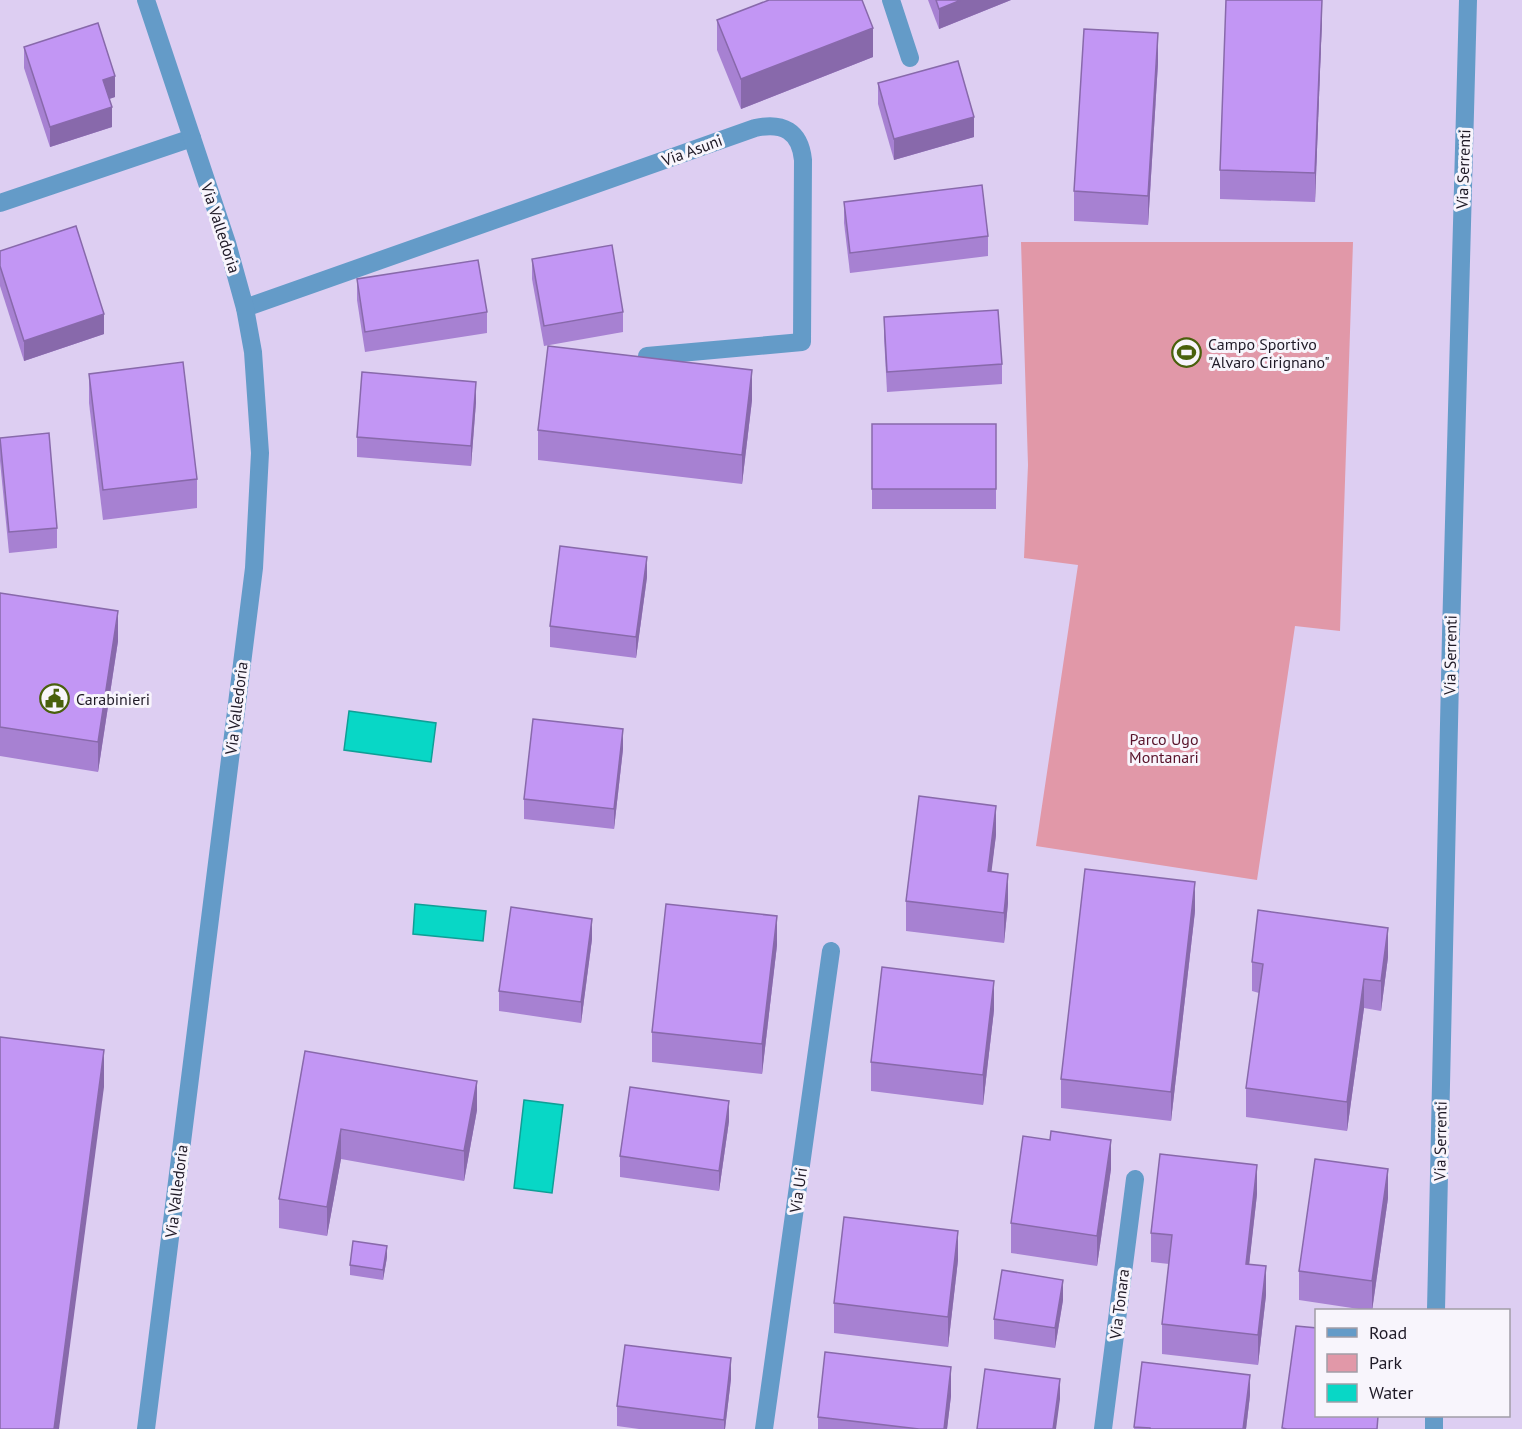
<svg xmlns="http://www.w3.org/2000/svg" width="1522" height="1429" viewBox="0 0 1522 1429" font-family="'PT Sans',sans-serif">
	<style>
		.green { fill: #e198a8 }
		.water { fill: #08d7c6; stroke: #0f9e96; stroke-width: 1.5 }
		.lines { fill: none; stroke-linecap: round; stroke-linejoin: round }
		.minor { stroke: #649bc8; stroke-width: 18 }
		.wall { fill: #a781d2 }
		.shaded-wall { fill: #8869ab }
		.building { fill: #c296f4; stroke: #8869ab; stroke-width: 1.5 }
		.labels { text-anchor: middle; dominant-baseline: central; stroke-width: 6; stroke-linejoin: round; paint-order: stroke }
		.street-label { font-size: 16px; fill: #1f1a27; stroke: #f8f5fc }
		.poi-label { font-size: 16px; fill: #1f1a27; stroke: #f8f5fc; text-anchor: start }
		.park-label { font-size: 16px; fill: #59142b; stroke: #f8f5fc }
	</style>
	<rect width="100%" height="100%" fill="#ddcef2"/>
	<path class="green" d="M1021,242H1353L1340,631L1295,626L1257,880L1036,846L1078,565L1024,558L1028,465Z"/>
	<g class="water">
		<path d="M349,711L436,723L431,762L344,750Z"/>
		<path d="M415,904L486,911L483,941L413,934Z"/>
		<path d="M524,1100L563,1105L552,1193L514,1188Z"/>
	</g>
	<g class="lines">
		<g class="minor">
			<path d="M891,0L910,58"/>
			<path d="M0,203L192,138"/>
			<path d="M245,308L755,128C783,122 800,131 803,160L802,342L647,356"/>
			<path d="M1436,1310L1451,634L1468,0"/>
			<path d="M146,1429L254,568L260,453L253,352L245,308L227,243L146,0"/>
			<path d="M764,1429L831,951"/>
			<path d="M1103,1429L1135,1179"/>
			<path d="M1434,1429V1416"/>
		</g>
	</g>
	<g class="wall">
		<path d="M928,0H1011L939,29Z"/>
		<path d="M1322,19L1315,202L1220,199V170Z"/>
		<path d="M717,20L873,57L741,109L717,50Z"/>
		<path d="M24,47L115,97L109,99L112,127L50,147L24,68Z"/>
		<path d="M1158,63L1148,225L1074,221V191Z"/>
		<path d="M878,83L974,137L894,160L878,104Z"/>
		<path d="M844,202L988,236V256L850,273L844,223Z"/>
		<path d="M0,251L104,334L24,361L0,286Z"/>
		<path d="M532,259L623,312V332L544,346L532,279Z"/>
		<path d="M357,279L487,312V333L365,352L357,300Z"/>
		<path d="M884,317L1002,364V384L887,392L884,337Z"/>
		<path d="M89,374L197,479V508L103,520L89,403Z"/>
		<path d="M752,400L742,484L538,460V430Z"/>
		<path d="M476,402L471,466L357,457V437Z"/>
		<rect x="872" y="424" width="124" height="85"/>
		<path d="M0,438L57,528V548L9,553L0,461Z"/>
		<path d="M647,577L636,658L550,647V626Z"/>
		<path d="M0,593L118,641L98,772L0,756Z"/>
		<path d="M623,749L614,829L524,819V799Z"/>
		<path d="M996,835L991,871L1008,903L1004,943L906,931V901Z"/>
		<path d="M1195,911L1171,1121L1061,1108V1079Z"/>
		<path d="M592,939L581,1023L499,1011V991Z"/>
		<path d="M777,945L762,1074L652,1062V1032Z"/>
		<path d="M1388,957L1381,1011L1364,1008L1347,1131L1246,1117V1088L1259,993L1252,991V962Z"/>
		<path d="M994,1010L983,1105L871,1091V1062Z"/>
		<path d="M305,1051L477,1110L464,1181L341,1159L327,1236L279,1228V1199Z"/>
		<path d="M729,1121L719,1191L620,1177V1156Z"/>
		<path d="M1111,1169L1097,1266L1011,1253V1223Z"/>
		<path d="M1257,1194L1249,1264L1266,1295L1258,1365L1162,1354V1324L1169,1264L1151,1262V1233Z"/>
		<path d="M1388,1198L1372,1311L1299,1300V1271Z"/>
		<path d="M387,1257L383,1280L350,1275V1265Z"/>
		<path d="M958,1260L948,1347L834,1333V1303Z"/>
		<path d="M1063,1300L1055,1348L994,1339V1319Z"/>
		<path d="M1142,1362L1250,1395L1246,1429H1134Z"/>
		<path d="M731,1379L725,1429H639L617,1426V1406Z"/>
		<path d="M951,1396L947,1429H818V1417Z"/>
	</g>
	<g class="shaded-wall">
		<path d="M961,0H1011L939,29V9Z"/>
		<path d="M1322,0V19L1315,202V173Z"/>
		<path d="M873,28V57L741,109V79Z"/>
		<path d="M1158,33V63L1148,225V196Z"/>
		<path d="M115,76V97L103,101V80Z"/>
		<path d="M112,107V127L50,147V127Z"/>
		<path d="M974,117V137L894,160V139Z"/>
		<path d="M104,314V334L24,361V341Z"/>
		<path d="M752,370V400L742,484V455Z"/>
		<path d="M476,382V402L471,466V446Z"/>
		<path d="M647,557V577L636,658V637Z"/>
		<path d="M118,611V641L98,772V742Z"/>
		<path d="M623,729V749L614,829V809Z"/>
		<path d="M996,806V835L988,900V871Z"/>
		<path d="M1008,874V903L1004,943V913Z"/>
		<path d="M1195,882V911L1171,1121V1092Z"/>
		<path d="M777,916V945L762,1074V1044Z"/>
		<path d="M592,919V939L581,1023V1002Z"/>
		<path d="M1388,928V957L1381,1011V981Z"/>
		<path d="M1364,979V1008L1347,1131V1102Z"/>
		<path d="M994,981V1010L983,1105V1075Z"/>
		<path d="M104,1050V1087L59,1429H54Z"/>
		<path d="M477,1081V1110L464,1181V1151Z"/>
		<path d="M729,1101V1121L719,1191V1171Z"/>
		<path d="M341,1129V1159L327,1236V1207Z"/>
		<path d="M1111,1140V1169L1097,1266V1236Z"/>
		<path d="M1257,1165V1194L1246,1293V1264Z"/>
		<path d="M1388,1169V1198L1372,1311V1281Z"/>
		<path d="M958,1231V1260L948,1347V1317Z"/>
		<path d="M387,1246V1257L383,1280V1270Z"/>
		<path d="M1266,1266V1295L1258,1365V1335Z"/>
		<path d="M1063,1280V1300L1055,1348V1328Z"/>
		<path d="M731,1358V1379L725,1429H724V1420Z"/>
		<path d="M951,1367V1396L947,1429H944Z"/>
		<path d="M1250,1375V1395L1246,1429H1243Z"/>
		<path d="M1060,1379V1399L1056,1429H1053Z"/>
	</g>
	<g class="building">
		<path d="M769,0H862L873,28L741,79L717,20Z"/>
		<path d="M936,0H961L939,9Z"/>
		<path d="M1226,0H1322L1315,173L1220,170Z"/>
		<path d="M98,23L115,76L103,80L112,107L50,127L24,47Z"/>
		<path d="M1084,29L1158,33L1148,196L1074,191Z"/>
		<path d="M958,61L974,117L894,139L878,83Z"/>
		<path d="M982,185L988,236L850,253L844,202Z"/>
		<path d="M76,226L104,314L24,341L0,266V251Z"/>
		<path d="M612,245L623,312L544,326L532,259Z"/>
		<path d="M478,260L487,312L365,332L357,279Z"/>
		<path d="M998,310L1002,364L887,372L884,317Z"/>
		<path d="M548,346L752,370L742,455L538,430Z"/>
		<path d="M183,362L197,479L103,490L89,374Z"/>
		<path d="M362,372L476,382L471,446L357,437Z"/>
		<rect x="872" y="424" width="124" height="65"/>
		<path d="M49,433L57,528L9,532L0,438Z"/>
		<path d="M560,546L647,557L636,637L550,626Z"/>
		<path d="M0,593L118,611L98,742L0,727Z"/>
		<path d="M533,719L623,729L614,809L524,799Z"/>
		<path d="M919,796L996,806L988,871L1008,874L1004,913L906,901Z"/>
		<path d="M1085,869L1195,882L1171,1092L1061,1079Z"/>
		<path d="M666,904L777,916L762,1044L652,1032Z"/>
		<path d="M511,907L592,919L581,1002L499,991Z"/>
		<path d="M1258,910L1388,928L1381,981L1364,979L1347,1102L1246,1088L1263,964L1252,962Z"/>
		<path d="M882,967L994,981L983,1075L871,1062Z"/>
		<path d="M0,1037L104,1050L54,1429H0Z"/>
		<path d="M305,1051L477,1081L464,1151L341,1129L327,1207L279,1199Z"/>
		<path d="M630,1087L729,1101L719,1171L620,1156Z"/>
		<path d="M1051,1131L1111,1140L1097,1236L1011,1223L1023,1136L1050,1140Z"/>
		<path d="M1160,1154L1257,1165L1246,1264L1266,1266L1258,1335L1162,1324L1172,1235L1151,1233Z"/>
		<path d="M1315,1159L1388,1169L1372,1281L1299,1271Z"/>
		<path d="M844,1217L958,1231L948,1317L834,1303Z"/>
		<path d="M353,1241L387,1246L383,1270L350,1265Z"/>
		<path d="M1002,1270L1063,1280L1055,1328L994,1319Z"/>
		<path d="M1296,1326L1317,1328V1416H1378L1377,1429H1287L1282,1428Z"/>
		<path d="M625,1345L731,1358L724,1420L617,1406Z"/>
		<path d="M825,1352L951,1367L944,1429H919L818,1417Z"/>
		<path d="M1142,1362L1250,1375L1243,1429H1150V1428L1134,1427Z"/>
		<path d="M985,1369L1060,1379L1053,1429H977Z"/>
	</g>
	<defs>
		<symbol id="stadium-ring" viewBox="-11 -11 22 22"><circle r="9.5" fill="#f8f5fc" stroke="#49600c" stroke-width="1.5"/><path d="M0-5a6.5 5 0 1 0 0 10a6.5 5 0 1 0 0-10ZM-3.5-1.8h7v3.6h-7Z" fill="#49600c"/></symbol>
		<symbol id="civic-ring" viewBox="-11 -11 22 22"><circle r="9.5" fill="#f8f5fc" stroke="#49600c" stroke-width="1.5"/><path d="M-.6-6.5H3V-4.5H.6V-3L4-1V1h2V6H-6V1h2V-1L-.6-3ZM-1.2 2.5V6h2.4V2.5Z" fill="#49600c"/></symbol>
	</defs>
	<g fill-rule="evenodd">
		<use href="#stadium-ring" x="1170" y="336" width="33" height="33"/>
		<use href="#civic-ring" x="38" y="682" width="33" height="33"/>
	</g>
	<g class="labels">
		<g class="street-label">
			<text transform="translate(692 150) rotate(-20)">Via Asuni</text>
			<text transform="translate(1463 169) rotate(-88)">Via Serrenti</text>
			<text transform="translate(221 228) rotate(72)">Via Valledoria</text>
			<text transform="translate(1450 655) rotate(-89)">Via Serrenti</text>
			<text transform="translate(236 708) rotate(-83)">Via Valledoria</text>
			<text transform="translate(1440 1141) rotate(-89)">Via Serrenti</text>
			<text transform="translate(798 1190) rotate(-82)">Via Uri</text>
			<text transform="translate(176 1191) rotate(-83)">Via Valledoria</text>
			<text transform="translate(1119 1304) rotate(-83)">Via Tonara</text>
		</g>
		<g class="poi-label">
			<text x="1208" y="344">Campo Sportivo<tspan x="1208" dy="18">"Alvaro Cirignano"</tspan></text>
			<text x="76" y="699">Carabinieri</text>
		</g>
		<g class="park-label">
			<text x="1164" y="739">Parco Ugo<tspan x="1164" dy="18">Montanari</tspan></text>
		</g>
	</g>
	<rect x="1315" y="1309" width="195" height="108" fill="#f8f5fc" stroke="#a19da7" stroke-width="1.5"/>
	<rect x="1327" y="1328" width="30" height="9" fill="#649bc8" stroke="#a19da7" stroke-width="1.5"/>
	<text x="1369" y="1339" font-size="18" fill="#1f1a27">Road</text>
	<rect x="1327" y="1354" width="30" height="18" fill="#e198a8" stroke="#a19da7" stroke-width="1.5"/>
	<text x="1369" y="1369" font-size="18" fill="#1f1a27">Park</text>
	<rect x="1327" y="1384" width="30" height="18" fill="#08d7c6" stroke="#a19da7" stroke-width="1.5"/>
	<text x="1369" y="1399" font-size="18" fill="#1f1a27">Water</text>
</svg>
